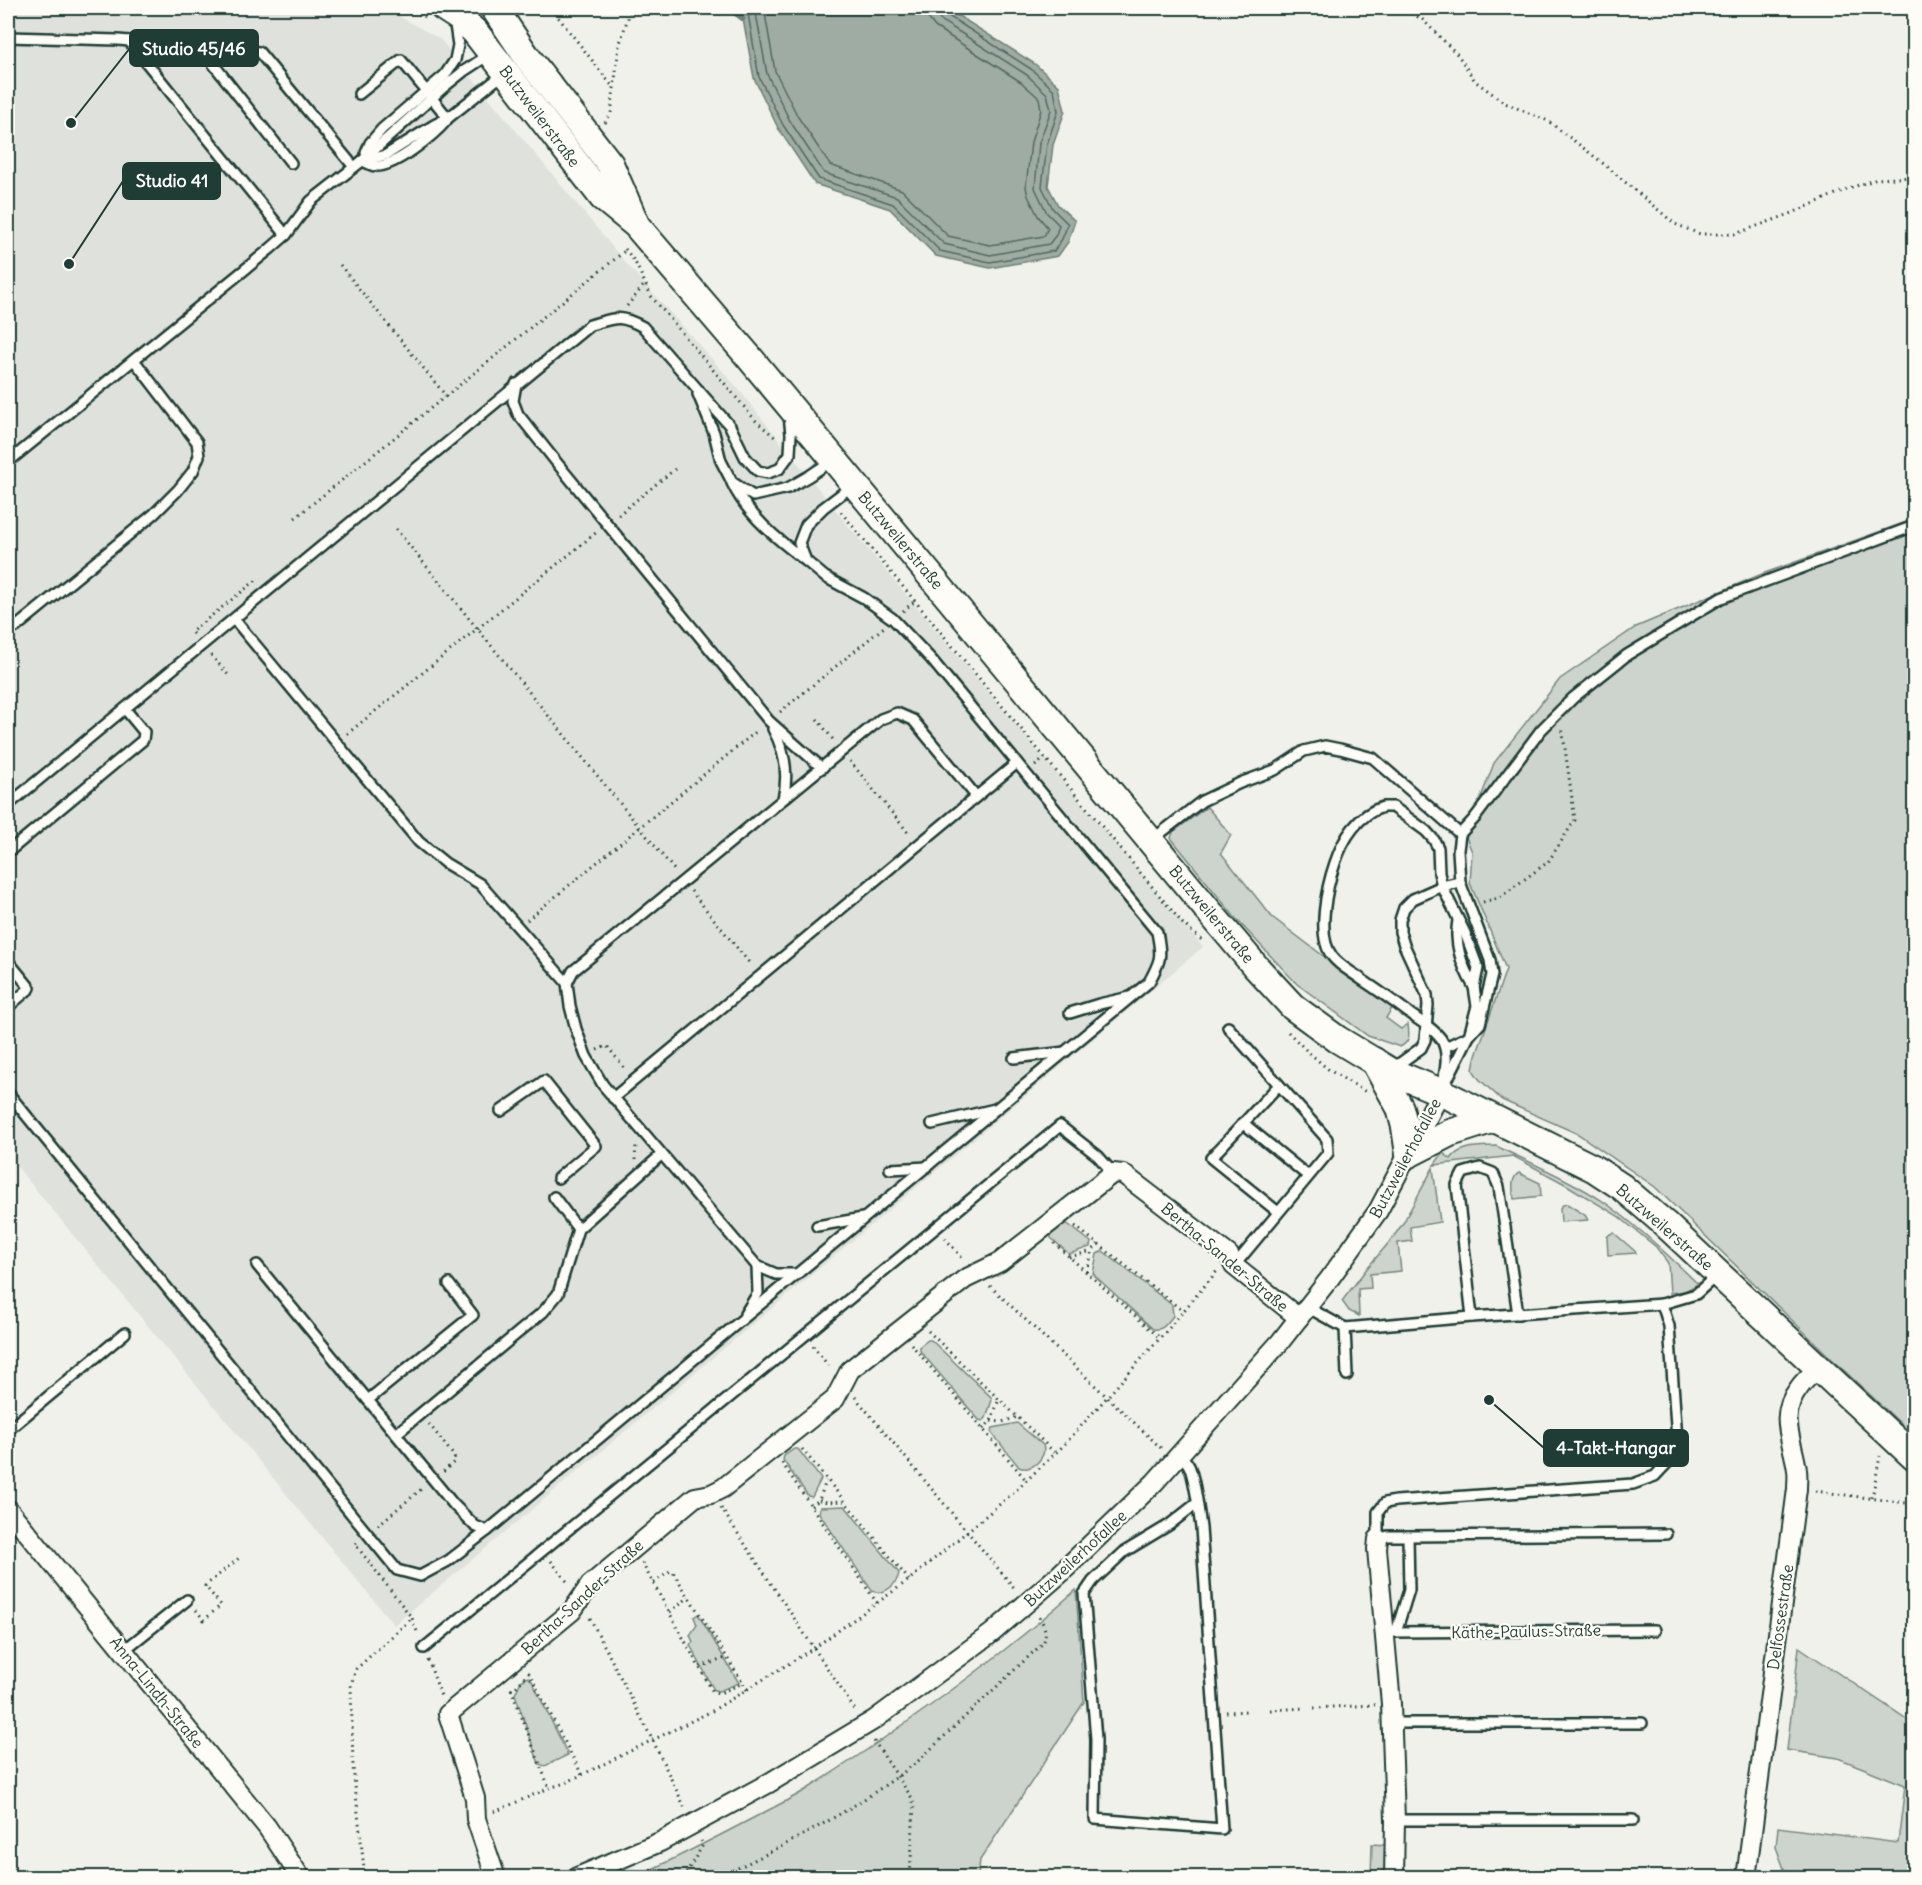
<svg xmlns="http://www.w3.org/2000/svg" width="1922" height="1885" viewBox="0 0 1922 1885" font-family="Delius,sans-serif">
	<style>
		.built { fill: #dfe2dc }
		.green { fill: #cdd3cd; stroke: #768880; stroke-width: 1.5 }
		.water { fill: #9faca4; stroke: #6c8077; stroke-width: 1.5 }
		.lines { fill: none; stroke-linecap: round; stroke-linejoin: round }
		.shore { stroke: #526961; stroke-width: 1.5 }
		.stream { stroke: #6c8077; stroke-width: 5 }
		.lane-casing { stroke: #1f3d34; stroke-width: 14 }
		.street-casing { stroke: #1f3d34; stroke-width: 22 }
		.secondary-casing { stroke: #1f3d34; stroke-width: 30 }
		.path { stroke: #1f3d34; stroke-width: 3; stroke-dasharray: 1.5 4.5; stroke-linecap: butt }
		.lane { stroke: #fdfcf7; stroke-width: 9 }
		.street { stroke: #fdfcf7; stroke-width: 18 }
		.secondary { stroke: #fdfcf7; stroke-width: 26 }
		.labels { text-anchor: middle; dominant-baseline: central; stroke-width: 4.5; stroke-linejoin: round; paint-order: stroke }
		.street-label { font-size: 16px; fill: #1f3d34; stroke: #fdfcf7 }
		.leader { fill: none; stroke: #1f3d34; stroke-width: 2 }
		.callout-dot { fill: #1f3d34; stroke: #fdfcf7; stroke-width: 2 }
		.callout { fill: #1f3d34; stroke: #1f3d34; stroke-width: 2 }
		.callout-label { font-size: 18px; text-anchor: middle; font-weight: bold; fill: #fff }
	</style>
	<rect width="100%" height="100%" fill="#f0f1eb"/>
	<filter id="ink" filterUnits="userSpaceOnUse"><feTurbulence type="fractalNoise" baseFrequency=".0167" numOctaves="2"/><feDisplacementMap in="SourceGraphic" scale="12" xChannelSelector="R" yChannelSelector="G"/><feConvolveMatrix kernelMatrix="1 2 1 2 8 2 1 2 1" color-interpolation-filters="sRGB"/></filter>
	<g filter="url(#ink)">
		<path class="built" d="M8,8H384L440,39L625,262L735,385L846,523L1203,947L394,1625L8,1156Z"/>
		<g class="green">
			<path d="M463,8H482L498,35V40L497,41Z"/>
			<path d="M1914,519V1436L1835,1362L1655,1187L1578,1134L1502,1100L1479,1079L1473,1070L1475,1059L1506,969L1470,883L1472,852L1466,837L1494,763L1560,679L1636,627L1762,574Z"/>
			<path d="M1207,807L1231,835L1221,853L1272,917L1392,1008L1386,1018L1401,1029L1408,1024C1409,1035 1411,1041 1400,1047L1368,1036L1297,984L1237,920L1171,838L1173,832Z"/>
			<path d="M1496,1146C1533,1164 1573,1181 1607,1204C1640,1228 1669,1256 1698,1284L1685,1291L1670,1293L1668,1263L1656,1247L1618,1216L1565,1184L1513,1156L1434,1165L1443,1153L1451,1159C1460,1145 1481,1147 1496,1146Z"/>
			<path d="M1433,1168L1440,1222L1410,1227L1412,1241L1398,1243L1401,1271L1370,1274L1371,1288L1358,1289L1359,1316L1349,1311L1342,1301L1368,1267L1392,1239L1403,1223Z"/>
			<path d="M1519,1173L1540,1183L1541,1196L1514,1199C1513,1190 1510,1178 1519,1173Z"/>
			<path d="M1567,1204L1585,1215L1588,1220L1561,1222L1560,1208L1563,1205Z"/>
			<path d="M1065,1222L1091,1242L1090,1247L1069,1254L1051,1238V1233Z"/>
			<path d="M1614,1233L1636,1252V1253L1608,1255L1607,1237L1610,1234Z"/>
			<path d="M1103,1251L1172,1305L1173,1316C1167,1323 1163,1331 1153,1329L1095,1276L1093,1273L1097,1254Z"/>
			<path d="M928,1340H931L991,1397L992,1400L986,1418L983,1421L979,1420L920,1351V1346Z"/>
			<path d="M1017,1423L1043,1445C1048,1457 1031,1473 1019,1467L991,1432L993,1428Z"/>
			<path d="M794,1449H798L821,1479L812,1497L808,1496L783,1460L784,1456Z"/>
			<path d="M845,1506L899,1573C897,1585 884,1596 872,1591L819,1513L820,1507Z"/>
			<path d="M1076,1590L1084,1702L980,1860L978,1877H635C677,1858 717,1837 757,1816C774,1807 793,1798 809,1788C902,1728 993,1664 1076,1590Z"/>
			<path d="M698,1614L739,1683L719,1691L714,1690L690,1645L693,1642L690,1635L697,1625L694,1617Z"/>
			<path d="M1799,1647L1914,1724V1877H1787L1776,1847L1778,1827L1898,1843L1905,1785L1838,1758L1787,1750Z"/>
			<path d="M528,1677L532,1681L568,1755L545,1766L539,1764L515,1694L521,1681Z"/>
			<path d="M1372,1844L1386,1845V1877L1371,1878Z"/>
		</g>
		<path class="water" d="M741,8H946L1035,64L1059,86L1065,111L1053,145L1048,186L1058,205L1075,221L1068,242L1058,256L990,268L936,256L890,209L815,184L778,128L754,78Z"/>
		<g class="lines">
			<g class="shore">
				<path d="M747,8L759,77L783,125L819,179L893,204L940,251L990,262L1054,251L1062,239L1068,224L1053,209L1042,187L1047,144L1058,111L1054,90L1031,69L947,15L943,8"/>
				<path d="M755,8L767,74L790,121L824,173L897,197L944,244L990,255L1049,244L1056,235L1059,225L1047,213L1035,188L1039,143L1051,110L1047,94L1027,75L942,21L937,16L936,8"/>
				<path d="M764,8L775,71L798,117L830,165L902,190L948,236L990,245L1044,236L1048,228L1038,216L1028,196L1026,187L1031,142L1041,110L1039,98L1021,82L935,27L928,18L927,8"/>
			</g>
			<path class="stream" d="M728,8L743,19"/>
			<defs>
				<g id="lane">
					<path d="M8,37L118,40L259,52L354,167"/>
					<path d="M129,41L286,235"/>
					<path d="M200,47L291,163"/>
					<path d="M359,94L401,60L448,118"/>
					<path d="M366,153L370,143L382,129L445,75L455,60L458,45L455,25L453,22"/>
					<path d="M362,161L386,155L434,125L448,118L506,72"/>
					<path d="M362,161C366,162 372,166 375,166C394,168 434,135 446,121"/>
					<path d="M516,384L513,401L518,414L557,463L769,721L822,768"/>
					<path d="M698,394L714,433L721,461L732,482L753,496L788,488L809,476L833,460"/>
					<path d="M8,462L270,249L286,235L311,201L362,161L444,87L464,71L490,54"/>
					<path d="M732,483C747,515 778,540 806,561"/>
					<path d="M234,619L419,842L445,863L480,884L567,983L570,1006L576,1029L586,1056L603,1085L757,1266L776,1274H798"/>
					<path d="M16,627L154,514L178,490L193,471L199,456L197,442L134,360"/>
					<path d="M773,729C785,751 789,774 783,799"/>
					<path d="M8,805L590,325C615,318 619,314 643,327L730,426L745,457L758,471L768,473L779,469L790,454L791,434L789,415"/>
					<path d="M1383,807H1393L1426,831L1434,840L1438,848L1439,873L1442,886L1465,933L1478,968L1474,987L1477,1006L1469,1036L1441,1092C1444,1076 1451,1054 1441,1039C1435,1030 1422,1022 1413,1016C1396,1003 1379,991 1361,979C1352,972 1339,966 1332,956C1316,936 1327,886 1335,863C1343,839 1358,814 1383,807Z"/>
					<path d="M1460,834L1474,819L1541,730L1573,698L1627,655L1721,598L1914,526"/>
					<path d="M1153,839L1202,801L1240,783L1275,770L1304,751L1325,746L1340,749L1373,758L1460,834L1458,850L1460,882L1490,960L1492,975L1480,1024L1469,1036L1445,1047"/>
					<path d="M8,852L143,740L144,732L125,709"/>
					<path d="M1458,920C1454,943 1462,967 1474,987"/>
					<path d="M8,961L30,988L8,1007"/>
					<path d="M567,983L573,971L588,959L881,719L897,713L913,720L976,796"/>
					<path d="M1070,1013L1099,1004L1130,997"/>
					<path d="M1228,1027L1327,1139L1328,1153L1234,1266"/>
					<path d="M1014,1058L1065,1052"/>
					<path d="M1392,1069L1421,1048L1425,1040L1428,1005L1427,995L1404,945L1400,932V920L1404,908L1413,899L1442,886L1460,882"/>
					<path d="M8,1093L397,1570L420,1576L448,1561L487,1531L1149,982C1161,960 1162,957 1157,932L931,659L893,619L864,598L825,577L806,561L799,543L806,525L823,508L852,486"/>
					<path d="M613,1098L1017,763"/>
					<path d="M501,1111L544,1081L596,1146L558,1178"/>
					<path d="M1243,1123L1308,1176"/>
					<path d="M932,1124L995,1109"/>
					<path d="M890,1169L927,1167"/>
					<path d="M554,1197L578,1229"/>
					<path d="M1278,1212L1211,1158L1279,1085"/>
					<path d="M817,1226L863,1218"/>
					<path d="M257,1265L454,1505L475,1526L487,1531"/>
					<path d="M1662,1304L1696,1294L1717,1275"/>
					<path d="M1307,1307L1345,1328L1472,1317L1662,1304L1669,1326L1677,1440L1670,1460L1655,1476L1633,1484L1396,1501L1385,1503L1378,1512V1539L1388,1536H1408L1409,1590L1396,1632"/>
					<path d="M745,1314L758,1293L757,1266"/>
					<path d="M1472,1317L1457,1185L1463,1173L1480,1168L1493,1173L1499,1187L1518,1314"/>
					<path d="M1345,1328L1347,1375"/>
					<path d="M368,1400L473,1315L449,1284"/>
					<path d="M8,1430L125,1333"/>
					<path d="M396,1434L543,1312L558,1294L578,1229L661,1155"/>
					<path d="M1180,1455C1183,1458 1187,1462 1189,1466C1195,1479 1199,1513 1201,1528L1222,1829L1095,1819L1096,1739L1084,1594L1093,1581L1124,1552L1169,1525L1197,1503"/>
					<path d="M1408,1536L1666,1534"/>
					<path d="M1393,1632L1655,1630"/>
					<path d="M424,1648L1060,1126L1098,1156L1113,1173"/>
					<path d="M123,1651L187,1600"/>
					<path d="M1392,1723H1642"/>
					<path d="M1395,1820H1633"/>
				</g>
				<g id="street">
					<path d="M8,1509L267,1827L301,1878"/>
					<path d="M1378,1539L1377,1549L1391,1704L1395,1820L1394,1878"/>
					<path d="M496,1878L476,1819L475,1798L448,1714L572,1611L590,1585L695,1497L711,1494L723,1488L835,1399L850,1370L965,1279L1000,1262L1113,1173L1123,1174L1229,1255L1234,1266L1299,1318"/>
					<path d="M575,1878L660,1842L769,1783L874,1720L992,1633L1061,1573L1154,1483L1280,1342L1330,1278L1378,1211L1441,1092"/>
					<path d="M1746,1878L1797,1489C1797,1482 1798,1476 1797,1470C1793,1440 1777,1416 1799,1388C1804,1380 1812,1374 1819,1368"/>
				</g>
				<g id="secondary">
					<path d="M444,8L461,19L475,32L603,198L636,225L749,357L1212,915L1256,967L1293,1007L1337,1039L1390,1071L1441,1092L1593,1168L1622,1187L1665,1224L1914,1457"/>
					<path d="M494,8L527,57L610,164L635,222"/>
					<path d="M1374,1061L1400,1108L1405,1127L1409,1154L1450,1133L1494,1119"/>
				</g>
			</defs>
			<use href="#lane" class="lane-casing"/>
			<use href="#street" class="street-casing"/>
			<use href="#secondary" class="secondary-casing"/>
			<g class="path">
				<path d="M408,8L425,17"/>
				<path d="M551,8L613,87"/>
				<path d="M1401,8L1422,19L1458,55L1475,81L1505,103L1548,121L1599,160L1675,224L1700,234H1735L1790,214L1847,189L1877,179L1914,177"/>
				<path d="M605,123L611,114L619,46L631,8"/>
				<path d="M625,249L635,262L651,296L756,421L777,439"/>
				<path d="M340,265L446,396L626,250"/>
				<path d="M627,306L645,284"/>
				<path d="M841,512L1183,924L1204,942"/>
				<path d="M618,515L675,469"/>
				<path d="M295,518L446,396"/>
				<path d="M396,529L676,872"/>
				<path d="M903,611L915,601"/>
				<path d="M193,634L191,632L259,578"/>
				<path d="M211,655L230,677"/>
				<path d="M780,712L884,627"/>
				<path d="M817,719L835,742"/>
				<path d="M347,734L597,532"/>
				<path d="M850,761L910,835"/>
				<path d="M1035,766L1045,758"/>
				<path d="M691,891L751,965"/>
				<path d="M1483,902L1499,898L1548,862L1575,820L1562,727"/>
				<path d="M527,920L758,730"/>
				<path d="M1288,1032L1307,1051L1329,1070L1366,1092"/>
				<path d="M597,1050L607,1046L626,1070"/>
				<path d="M635,1160L636,1146"/>
				<path d="M1075,1226L1183,1311"/>
				<path d="M945,1238L964,1260"/>
				<path d="M1054,1243L1161,1339"/>
				<path d="M1069,1257L1092,1251"/>
				<path d="M1087,1272L1092,1251L1098,1244"/>
				<path d="M990,1286L1162,1449"/>
				<path d="M928,1331L1055,1453"/>
				<path d="M911,1344L1026,1480"/>
				<path d="M813,1346L831,1369"/>
				<path d="M855,1397L1016,1590"/>
				<path d="M991,1421L1002,1422L1018,1417"/>
				<path d="M429,1424L454,1456L455,1461L443,1472"/>
				<path d="M983,1429L991,1421L999,1399"/>
				<path d="M802,1449L909,1580"/>
				<path d="M782,1463L877,1603"/>
				<path d="M1815,1491L1914,1504"/>
				<path d="M1872,1498L1880,1456"/>
				<path d="M819,1500L827,1502L844,1501"/>
				<path d="M811,1506L819,1500L826,1481"/>
				<path d="M721,1508L855,1710"/>
				<path d="M378,1525L424,1487"/>
				<path d="M357,1543L355,1544L412,1618L418,1634"/>
				<path d="M551,1561L569,1584"/>
				<path d="M642,1563L713,1692L720,1693L743,1683L747,1690"/>
				<path d="M654,1583L670,1571L673,1572L743,1683"/>
				<path d="M196,1610L204,1620L221,1605L205,1586L239,1558"/>
				<path d="M670,1612L689,1597"/>
				<path d="M590,1618L653,1741L685,1808"/>
				<path d="M428,1660L441,1696"/>
				<path d="M700,1667L726,1658"/>
				<path d="M511,1689L549,1788"/>
				<path d="M511,1690C519,1686 522,1679 529,1673L582,1775"/>
				<path d="M1314,1708L1375,1705"/>
				<path d="M1270,1710L1305,1708"/>
				<path d="M1226,1712L1248,1711"/>
				<path d="M874,1741L912,1798L914,1806L910,1878"/>
				<path d="M494,1812L549,1788L565,1783L712,1711L814,1648L909,1580L1012,1494L1064,1445L1170,1327L1217,1271"/>
				<path d="M365,1878L353,1767L351,1684L356,1669L412,1618"/>
				<path d="M683,1878L703,1845L701,1841"/>
				<path d="M716,1878C786,1846 854,1810 916,1763L1043,1643C1048,1634 1044,1623 1038,1616"/>
			</g>
			<use href="#lane" class="lane"/>
			<use href="#street" class="street"/>
			<use href="#secondary" class="secondary"/>
		</g>
	</g>
	<g class="labels">
		<g class="street-label">
			<text transform="translate(540 116) rotate(53)">Butzweilerstraße</text>
			<text transform="translate(901 540) rotate(50)">Butzweilerstraße</text>
			<text transform="translate(1212 914) rotate(50)">Butzweilerstraße</text>
			<text transform="translate(1405 1158) rotate(-62)">Butzweilerhofallee</text>
			<text transform="translate(1665 1227) rotate(41)">Butzweilerstraße</text>
			<text transform="translate(1225 1257) rotate(40)">Bertha-Sander-Straße</text>
			<text transform="translate(1075 1558) rotate(-43)">Butzweilerhofallee</text>
			<text transform="translate(582 1597) rotate(-43)">Bertha-Sander-Straße</text>
			<text transform="translate(1780 1617) rotate(-82)">Delfossestraße</text>
			<text transform="translate(1526 1631) rotate(-1)">Käthe-Paulus-Straße</text>
			<text transform="translate(157 1692) rotate(51)">Anna-Lindh-Straße</text>
		</g>
	</g>
	<path class="leader" d="M71 123L130 48M69 264L123 181M1489 1400L1544 1448"/>
	<g class="callout-dot">
		<circle cx="71" cy="123" r="6"/>
		<circle cx="69" cy="264" r="6"/>
		<circle cx="1489" cy="1400" r="6"/>
	</g>
	<g class="callout">
		<rect x="130" y="30" width="128" height="36" rx="6"/>
		<rect x="123" y="163" width="97" height="36" rx="6"/>
		<rect x="1544" y="1430" width="144" height="36" rx="6"/>
	</g>
	<g class="callout-label">
		<text x="194" y="55">Studio 45/46</text>
		<text x="172" y="187">Studio 41</text>
		<text x="1616" y="1454">4-Takt-Hangar</text>
	</g>
	<rect width="1922" height="1885" fill="none" stroke="#fdfcf7" stroke-width="30"/>
	<rect x="15" y="15" width="1892" height="1855" fill="none" stroke="#1f3d34" stroke-width="2" filter="url(#ink)"/>
</svg>
